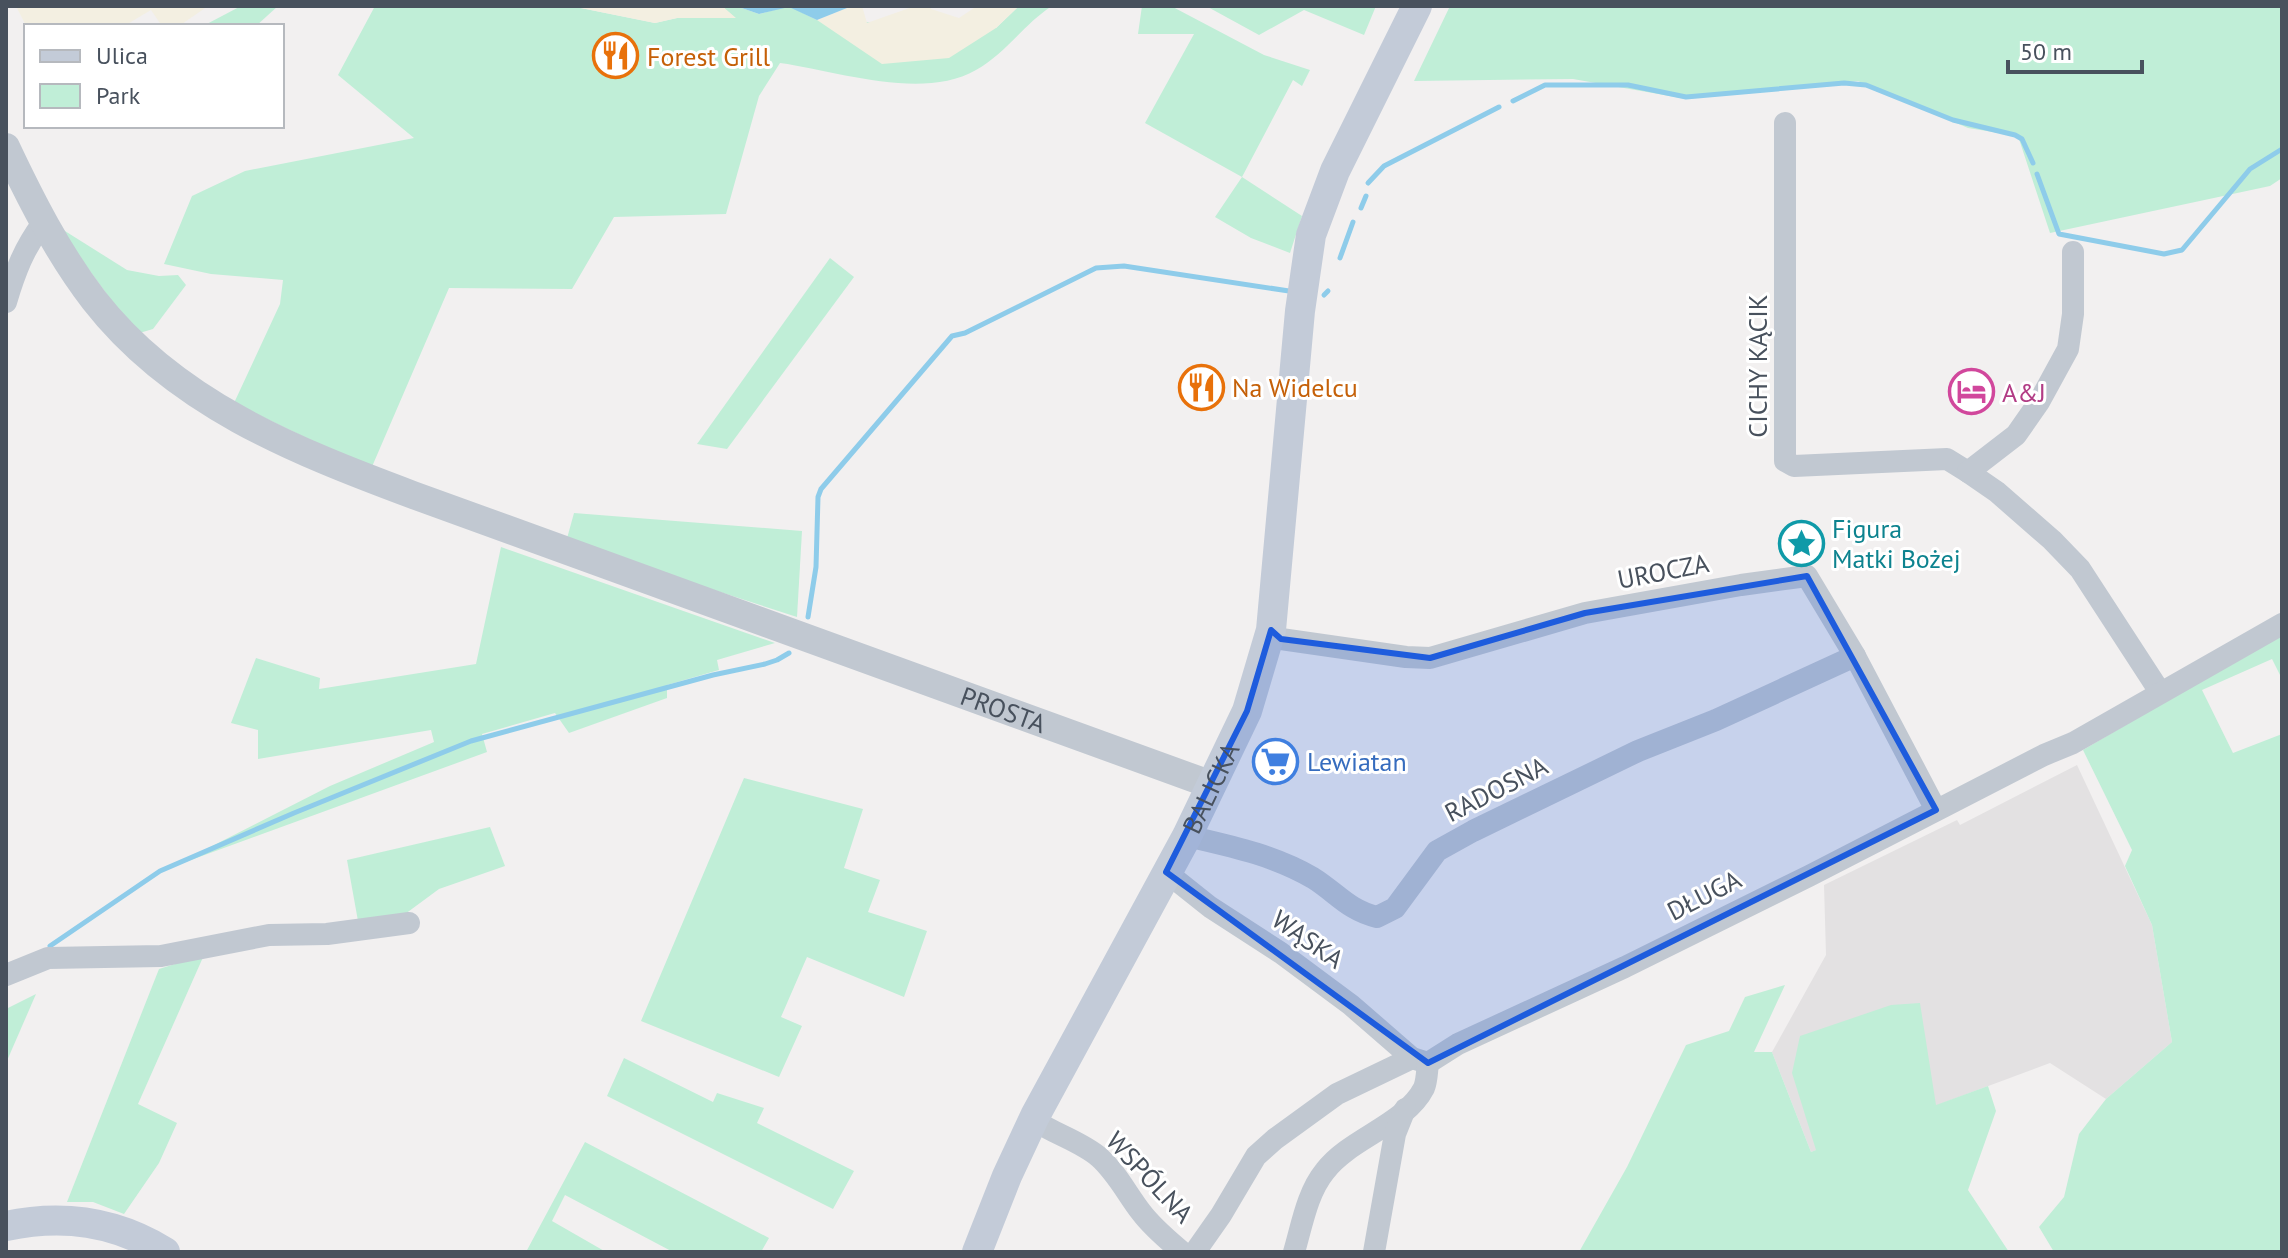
<svg xmlns="http://www.w3.org/2000/svg" width="2288" height="1258" viewBox="0 0 2288 1258" font-family="'PT Sans',sans-serif">
	<style>
		.education { fill: #e3e1e2 }
		.green { fill: #c0eed7 }
		.sand { fill: #f3efe1 }
		.water { fill: #8eccea }
		.lines { fill: none; stroke-linecap: round; stroke-linejoin: round }
		.stream { stroke: #8eccea; stroke-width: 5 }
		.minor { stroke: #c1c8d1; stroke-width: 22 }
		.tertiary { stroke: #c1c8d1; stroke-width: 28 }
		.secondary { stroke: #c3cbd8; stroke-width: 30 }
		.marked { fill: #1e5cdd; fill-opacity: 0.2; stroke: #1e5cdd; stroke-width: 6; stroke-linejoin: round }
		.labels { text-anchor: middle; dominant-baseline: central; stroke-width: 6; stroke-linejoin: round; paint-order: stroke }
		.food-label { font-size: 26px; fill: #c56008; stroke: #fff; text-anchor: start }
		.street-label { font-size: 26px; fill: #48515d; stroke: #fff }
		.hotel-label { font-size: 26px; fill: #b23c85; stroke: #fff; text-anchor: start }
		.culture-label { font-size: 26px; fill: #0d838f; stroke: #fff; text-anchor: start }
		.shop-label { font-size: 26px; fill: #366cbe; stroke: #fff; text-anchor: start }
	</style>
	<rect width="100%" height="100%" fill="#f2f0f0"/>
	<path class="education" d="M2077,765L2152,925L2172,1042L2106,1099L2050,1063L1811,1152L1772,1052L1826,955L1824,885L1957,820L1960,825Z"/>
	<g class="green">
		<path d="M241,6H278L256,26H203Z"/>
		<path d="M375,6H571L655,23L677,18H735L722,6H736L759,14L789,6L817,20L996,28L1019,6H1052C1024,24 1006,53 976,70C922,101 838,71 780,63L759,96L726,214L614,217L572,289L449,288L371,469L234,403L280,304L283,280L211,274L164,264L192,196L245,171L414,138L338,75Z"/>
		<path d="M1142,6H1171L1264,55L1310,70L1302,86L1293,80L1242,177L1302,216L1290,253L1251,238L1215,217L1242,177L1145,123L1194,34H1138Z"/>
		<path d="M1206,6H1376L1364,35L1304,10L1259,35Z"/>
		<path d="M1450,6H2282V178L2270,186L2050,233L2018,136L1968,128L1858,81L1681,98L1573,79L1414,81Z"/>
		<path d="M57,226L127,270L159,276L178,275L186,285L153,329L136,334Z"/>
		<path d="M830,258L854,277L727,449L697,444Z"/>
		<path d="M574,513L802,531L797,617L566,542Z"/>
		<path d="M501,547L775,643L717,660L719,670L667,685V698L569,733L555,713L482,734L487,752L169,868L330,786L434,742L431,730L258,759V730L231,723L256,658L320,678L319,689L476,664Z"/>
		<path d="M2282,633V679L2272,659L2202,690L2233,753L2282,734V1252H2054L2039,1227L2064,1197L2079,1134L2106,1099L2172,1042L2152,925L2125,866L2132,850L2083,750Z"/>
		<path d="M744,778L863,809L844,868L880,880L868,912L927,931L904,997L807,957L781,1017L802,1026L779,1077L641,1021Z"/>
		<path d="M490,827L505,866L439,889L401,917L358,921L347,860Z"/>
		<path d="M204,955L138,1104L177,1123L159,1163L124,1214L93,1202H67L159,969Z"/>
		<path d="M1785,985L1754,1052H1772L1811,1152L1816,1150L1792,1073L1800,1036L1891,1005L1920,1003L1936,1105L1988,1086L1996,1111L1968,1190L2009,1252H1579L1627,1167L1686,1045L1729,1031L1745,997Z"/>
		<path d="M36,994L6,1063V1009Z"/>
		<path d="M624,1058L713,1102L717,1093L764,1108L757,1123L854,1171L833,1209L607,1096Z"/>
		<path d="M585,1142L769,1238L761,1252H673L565,1195L552,1221L606,1252H526Z"/>
	</g>
	<g class="sand">
		<path d="M16,6H208L179,26H162L151,10L124,26H26Z"/>
		<path d="M571,6H722L736,18H677L655,23Z"/>
		<path d="M852,6H862L867,23L915,6H931V9L959,18L977,6H1019L996,28L949,58L882,64L817,20Z"/>
	</g>
	<path class="water" d="M736,6H852L817,20L789,7L759,14Z"/>
	<g class="lines">
		<g class="stream">
			<path d="M1513,101L1545,85H1628L1686,97L1844,83L1866,85L1953,120L2015,135L2022,139L2033,163"/>
			<path d="M2037,174L2059,234L2164,254L2182,250L2250,169L2282,149"/>
			<path d="M1368,183L1384,166L1499,107"/>
			<path d="M1361,208L1366,196"/>
			<path d="M1340,258L1353,222"/>
			<path d="M1324,295L1328,291"/>
			<path d="M808,617L816,567L818,497L821,489L952,336L965,333L1096,268L1124,266L1289,291"/>
			<path d="M50,946L160,871L294,813L471,741L713,675L765,664L777,660L789,653"/>
		</g>
		<g class="minor">
			<path d="M1785,123V461L1794,466L1947,459L1968,472L1997,492L2052,540L2080,569L2160,692"/>
			<path d="M6,302C15,272 24,248 43,223"/>
			<path d="M1968,472L2016,435L2039,402L2068,349L2073,314V252"/>
			<path d="M1271,630L1281,639L1406,657L1430,658L1585,613L1741,585L1807,576L1855,656L1936,810"/>
			<path d="M1187,836C1230,846 1274,855 1313,878C1337,893 1348,910 1377,917L1395,908L1437,851L1473,831L1638,751L1716,720L1855,656"/>
			<path d="M1166,872L1210,907L1281,953L1351,1005L1412,1058L1428,1063L1458,1044L1625,967L1809,876L2044,755L2073,743L2282,624"/>
			<path d="M6,975L48,958L161,956L269,935L327,934L409,923"/>
			<path d="M1034,1120C1054,1134 1080,1141 1099,1157C1117,1173 1127,1194 1141,1212C1153,1228 1168,1240 1182,1252"/>
			<path d="M1195,1252L1221,1215L1256,1156L1275,1139L1337,1094L1412,1058"/>
			<path d="M1294,1252C1302,1225 1307,1193 1325,1171C1350,1138 1405,1125 1424,1088C1427,1081 1427,1070 1428,1063"/>
			<path d="M1374,1252L1395,1134L1405,1109"/>
		</g>
		<path class="tertiary" id="s1" d="M6,147C31,200 58,253 94,300C174,403 295,451 413,495L1212,785"/>
		<g class="secondary">
			<path d="M6,1226C63,1214 115,1221 165,1252"/>
			<path id="s2" d="M977,1252L1007,1176L1035,1116L1187,836L1247,711L1271,630L1300,311L1311,235L1335,171L1417,6"/>
		</g>
	</g>
	<path class="marked" d="M1807,576L1936,810L1428,1063L1166,872L1247,711L1271,630L1281,639L1430,658L1585,613Z"/>
	<defs>
		<symbol id="restaurant-ring" viewBox="-11 -11 22 22"><circle r="9.5" fill="#fff" stroke="#e8710a" stroke-width="1.5"/><path d="M-5-6h1v4h1v-4h1v4h1v-4h1v5L-1.5 .5V6h-2V.5L-5-1ZM5-6V6H3V1.5H1.5Q1.5-4 5-6Z" fill="#e8710a"/></symbol>
		<symbol id="hotel-ring" viewBox="-11 -11 22 22"><circle r="9.5" fill="#fff" stroke="#d1479c" stroke-width="1.5"/><path d="M-6-4.5h1.5V1H6V5H4.5V3h-9V5H-6ZM-4 0a1.8 1.8 0 1 1 3.6 0ZM.5 0V-2.5h3Q6-2.5 6 0Z" fill="#d1479c"/></symbol>
		<symbol id="sight-ring" viewBox="-11 -11 22 22"><circle r="9.5" fill="#fff" stroke="#0f9aa8" stroke-width="1.5"/><path d="M0-6L1.8-2.2L6-1.7L2.9 1.2L3.7 5.4L0 3.3L-3.7 5.4L-2.9 1.2L-6-1.7L-1.8-2.2Z" fill="#0f9aa8"/></symbol>
		<symbol id="supermarket-ring" viewBox="-11 -11 22 22"><circle r="9.5" fill="#fff" stroke="#3f7fe0" stroke-width="1.5"/><path d="M-6-5.5h2.5l.6 2H6L4.5 2H-2.5L-4.4-4H-6ZM-1.5 3.2a1.3 1.3 0 1 0 .1 0ZM3 3.2a1.3 1.3 0 1 0 .1 0Z" fill="#3f7fe0"/></symbol>
	</defs>
	<g fill-rule="evenodd">
		<use href="#restaurant-ring" x="590" y="30" width="51" height="51"/>
		<use href="#restaurant-ring" x="1176" y="362" width="51" height="51"/>
		<use href="#hotel-ring" x="1946" y="366" width="51" height="51"/>
		<use href="#sight-ring" x="1776" y="518" width="51" height="51"/>
		<use href="#supermarket-ring" x="1250" y="736" width="51" height="51"/>
	</g>
	<g class="labels">
		<g class="food-label">
			<text x="647" y="56">Forest Grill</text>
			<text x="1232" y="387">Na Widelcu</text>
		</g>
		<g class="street-label">
			<text transform="translate(1757 366) rotate(-90)">CICHY KĄCIK</text>
			<text transform="translate(1663 571) rotate(-11)">UROCZA</text>
			<text stroke="none"><textPath href="#s1" startOffset="1184">PROSTA</textPath></text>
			<text stroke="none"><textPath href="#s2" startOffset="520">BALICKA</textPath></text>
			<text transform="translate(1496 789) rotate(-27)">RADOSNA</text>
			<text transform="translate(1704 895) rotate(-27)">DŁUGA</text>
			<text transform="translate(1308 939) rotate(35)">WĄSKA</text>
			<text transform="translate(1150 1177) rotate(47)">WSPÓLNA</text>
		</g>
		<g class="hotel-label">
			<text x="2002" y="392">A&amp;J</text>
		</g>
		<g class="culture-label">
			<text x="1832" y="528">Figura<tspan x="1832" dy="30">Matki Bożej</tspan></text>
		</g>
		<g class="shop-label">
			<text x="1307" y="761">Lewiatan</text>
		</g>
	</g>
	<rect width="2288" height="1258" fill="none" stroke="#48515d" stroke-width="16"/>
	<rect x="24" y="24" width="260" height="104" fill="#ffffff" stroke="#b6b9be" stroke-width="2"/>
	<rect x="40" y="50" width="40" height="12" fill="#c3cbd8" stroke="#b6b9be" stroke-width="2"/>
	<text x="96" y="64" font-size="24" fill="#48515d">Ulica</text>
	<rect x="40" y="84" width="40" height="24" fill="#c0eed7" stroke="#b6b9be" stroke-width="2"/>
	<text x="96" y="104" font-size="24" fill="#48515d">Park</text>
	<path d="M2008 60v12h134v-12" fill="none" stroke="#48515d" stroke-width="4"/>
	<text x="2020" y="60" font-size="24" fill="#48515d" stroke="#ffffff" stroke-width="6" paint-order="stroke">50 m</text>
</svg>
